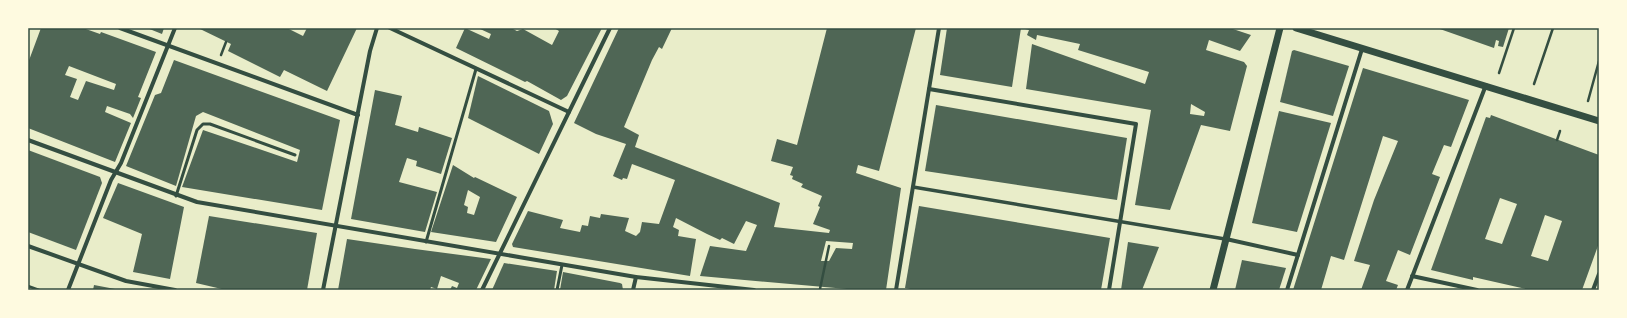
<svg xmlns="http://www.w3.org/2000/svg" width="1627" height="318" viewBox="0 0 1627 318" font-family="'Roboto Condensed',sans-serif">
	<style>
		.building { fill: #4f6655; fill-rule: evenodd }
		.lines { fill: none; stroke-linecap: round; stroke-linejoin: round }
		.path { stroke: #344e41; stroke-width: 2.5 }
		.service { stroke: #344e41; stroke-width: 3 }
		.pedestrian { stroke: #344e41; stroke-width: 3.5 }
		.minor { stroke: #344e41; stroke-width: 4 }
		.tertiary { stroke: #344e41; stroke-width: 7 }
		.neatline { fill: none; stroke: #344e41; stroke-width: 1.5 }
	</style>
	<rect width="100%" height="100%" fill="#e9edc9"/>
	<g class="building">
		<path d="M41,28H83L100,34L101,32L156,52L138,97L141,98L133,118L130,114L107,106L105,112L131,123L115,162L28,128V63ZM69,66L116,84L114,90L86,81L78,100L70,97L77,79L65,75Z"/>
		<path d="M147,28H164L162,34Z"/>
		<path d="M198,28H287L303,36L307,28H357L327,91L284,70L280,77L228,51L231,44Z"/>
		<path d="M465,28L489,39L491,34L478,28H511L517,31L523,29L552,45L559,31L554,28H602L567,96L561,100L527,81L525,82L456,48Z"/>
		<path d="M619,28H672L662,49L659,47L652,60L624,127L639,135L635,147L780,203L774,227L829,233L830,230L813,224L820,207L818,206L822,196L801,187L803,184L792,179L793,176L790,175L793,167L771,161L777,139L797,145L827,28H916L879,171L858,165L856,173L901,188L886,290H858L700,276L710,246L746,251L757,225L746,221L734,244L722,238L720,240L707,234L676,218L673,227L679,230L678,236L696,239L690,276L513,247L512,244L528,211L563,220L560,228L580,232L582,225L588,226L590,216L600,218L601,214L629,218L625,231L636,236L640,232L642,222L659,224L675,180L632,164L627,179L623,178L622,180L613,176L626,144L596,134L574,123ZM826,241L853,243L852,249L836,248L829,261H821Z"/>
		<path d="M947,28H1021L1012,87L940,75Z"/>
		<path d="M1021,28H1230L1251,35L1240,51L1209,40L1206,50L1244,62L1247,66L1230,131L1201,125L1170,210L1135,205L1151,110L1026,89L1032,44L1145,84L1149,72L1078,50L1080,44L1037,35L1036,40L1027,35L1029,30ZM1191,104L1205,112L1204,116L1190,114Z"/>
		<path d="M1437,28H1509L1503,47L1498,46L1499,41L1496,40L1494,48Z"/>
		<path d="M1294,50L1349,66L1333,116L1280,102L1292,51Z"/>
		<path d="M174,60L340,120L322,210L182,187L203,130L297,162L300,150L203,112L196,116L176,186L126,166L155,95L161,93Z"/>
		<path d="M1363,68L1469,100L1451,147L1444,145L1432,174L1440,177L1410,255L1398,250L1386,281L1398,285L1396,290H1361L1370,265L1354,261L1374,200L1398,141L1383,136L1344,260L1331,256L1321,290H1293Z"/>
		<path d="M478,76L549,111L553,124L539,154L468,118Z"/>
		<path d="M375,90L402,96L395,125L418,132L419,127L452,138L441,174L416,166L417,161L407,158L399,182L437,192L425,232L351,219Z"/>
		<path d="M936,105L1127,138L1117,200L925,171Z"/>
		<path d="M1279,111L1331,123L1297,232L1252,223Z"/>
		<path d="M1491,115L1599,155V243L1582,290H1530L1473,277V280L1431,270L1486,117L1490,118ZM1500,198L1517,204L1502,244L1485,239ZM1545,215L1562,221L1548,261L1531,256Z"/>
		<path d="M28,150L100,177L102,183L76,250L28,232Z"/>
		<path d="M453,165L474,178L475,177L517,197L496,242L431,232ZM468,190L480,197L474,215L467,213L468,207L464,205Z"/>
		<path d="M118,183L184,207L170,279L133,272L142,234L103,218Z"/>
		<path d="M919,206L1110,238L1101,290H916L905,288Z"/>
		<path d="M209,216L317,233L307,290H226L196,283Z"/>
		<path d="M347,239L415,249L491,259L476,290H450L452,286L457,288L459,283L441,276L437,289L431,287L430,290H338Z"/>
		<path d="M1128,242L1159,247L1142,290H1121Z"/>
		<path d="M1242,260L1286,268L1279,290H1235Z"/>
		<path d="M504,263L557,271L554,290H492Z"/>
		<path d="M563,272L620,283L622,284L623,290H560Z"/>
		<path d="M94,285L115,289V290H93Z"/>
	</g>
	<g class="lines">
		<g class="path">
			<path d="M221,55L226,42"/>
			<path d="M1499,73L1514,28"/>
			<path d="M1534,84L1553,28"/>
			<path d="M1588,101L1599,61"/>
			<path d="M1557,140L1560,131"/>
			<path d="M28,286L39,290"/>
			<path d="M820,289L829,246"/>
		</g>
		<g class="service">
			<path d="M176,196L197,130L203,124H210L295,155"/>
			<path d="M426,242L476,69"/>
			<path d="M557,290L562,265"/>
		</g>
		<path class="pedestrian" d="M913,187L1225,239"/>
		<g class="minor">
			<path d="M120,28L358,115"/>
			<path d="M390,28L569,112"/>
			<path d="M929,89L1136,124L1109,290"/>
			<path d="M28,140L197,202L636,277L754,290"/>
			<path d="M1226,239L1298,255"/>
			<path d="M28,246L126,281L175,290"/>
			<path d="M1412,276L1477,290"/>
			<path d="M68,290L111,180L121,163L175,28"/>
			<path d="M323,290L370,51L377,28"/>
			<path d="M482,290L610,28"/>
			<path d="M633,290L636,277"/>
			<path d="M896,290L939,28"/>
			<path d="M1287,290L1362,49"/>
			<path d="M1407,290L1486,85"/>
			<path d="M1593,290L1599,274"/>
		</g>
		<g class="tertiary">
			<path d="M1296,28L1599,121"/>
			<path d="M1213,290L1280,28"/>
		</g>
	</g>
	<rect width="1627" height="318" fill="none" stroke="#fefae0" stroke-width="58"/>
	<rect x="29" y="29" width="1569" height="260" class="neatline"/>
</svg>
